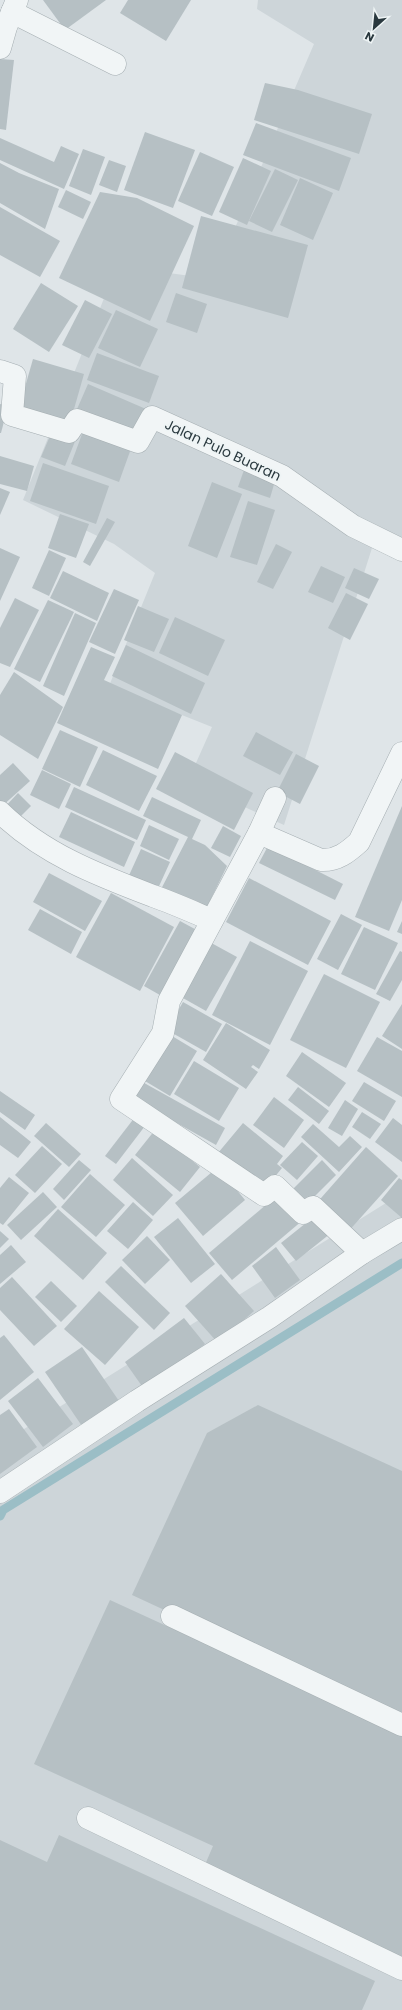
<svg xmlns="http://www.w3.org/2000/svg" width="402" height="2010" viewBox="0 0 402 2010" font-family="Poppins,sans-serif">
	<style>
		.built { fill: #cdd5d9 }
		.lines { fill: none; stroke-linecap: round; stroke-linejoin: round }
		.stream { stroke: #9bbec6; stroke-width: 9 }
		.building { fill: #b6c0c4 }
		.minor-casing { stroke: #a5aeb2; stroke-width: 23 }
		.minor { stroke: #f1f5f6; stroke-width: 22 }
		.labels { text-anchor: middle; dominant-baseline: central; stroke-width: 4; stroke-linejoin: round; paint-order: stroke }
		.street-label { font-size: 14px; fill: #29383e; stroke: #eef4f5 }
	</style>
	<rect width="100%" height="100%" fill="#dfe5e8"/>
	<g class="built">
		<path d="M258,0H402V561L372,548L284,825L188,781L212,727L109,686L155,573L114,544L23,500L117,266L213,279L314,44L257,9Z"/>
		<path d="M402,1193V2010H0V1444Z"/>
	</g>
	<g class="lines">
		<path class="stream" d="M0,1516L3,1510L402,1263"/>
	</g>
	<g class="building">
		<path d="M43,0H106L65,30Z"/>
		<path d="M128,0H191L166,41L120,13Z"/>
		<path d="M0,59L14,60L6,130L0,129Z"/>
		<path d="M265,83L298,90L372,114L359,154L254,120Z"/>
		<path d="M256,123L351,158L339,191L243,155Z"/>
		<path d="M145,132L195,150L173,208L124,190Z"/>
		<path d="M0,138L54,162L61,146L79,154L64,189L0,160Z"/>
		<path d="M83,149L105,157L91,195L69,186Z"/>
		<path d="M200,152L234,167L212,216L178,201Z"/>
		<path d="M243,158L271,171L247,225L219,212Z"/>
		<path d="M109,160L126,166L117,192L99,185Z"/>
		<path d="M0,163L19,173L59,189L45,229L0,203Z"/>
		<path d="M275,169L298,180L272,232L249,221Z"/>
		<path d="M300,178L333,193L313,240L280,225Z"/>
		<path d="M66,190L91,202L83,219L58,207Z"/>
		<path d="M100,192L137,198L194,226L150,321L59,278Z"/>
		<path d="M0,207L60,241L40,277L0,255Z"/>
		<path d="M201,216L308,245L288,318L182,288Z"/>
		<path d="M41,283L78,306L49,352L13,329Z"/>
		<path d="M176,293L207,304L197,333L166,322Z"/>
		<path d="M85,300L112,314L89,358L62,345Z"/>
		<path d="M116,310L158,329L140,367L98,348Z"/>
		<path d="M97,353L159,376L149,403L87,380Z"/>
		<path d="M33,359L84,374L68,430L17,415Z"/>
		<path d="M88,384L146,409L133,440L74,416Z"/>
		<path d="M0,404L8,406L1,433H0Z"/>
		<path d="M85,426L133,443L119,482L71,464Z"/>
		<path d="M53,429L76,439L65,466L41,457Z"/>
		<path d="M0,456L34,466L27,491L0,484Z"/>
		<path d="M43,463L109,486L96,524L30,501Z"/>
		<path d="M244,470L275,481L270,498L238,487Z"/>
		<path d="M212,482L242,494L217,558L188,546Z"/>
		<path d="M0,488L10,492L0,515Z"/>
		<path d="M248,501L275,510L257,565L230,557Z"/>
		<path d="M60,514L89,524L76,558L48,548Z"/>
		<path d="M107,518L115,522L90,566L83,562Z"/>
		<path d="M276,544L292,552L273,589L257,582Z"/>
		<path d="M0,548L20,557L0,601Z"/>
		<path d="M49,550L66,558L49,596L32,588Z"/>
		<path d="M321,566L345,577L333,603L308,592Z"/>
		<path d="M354,568L379,579L369,599L345,588Z"/>
		<path d="M63,571L109,593L97,621L50,598Z"/>
		<path d="M114,589L139,600L115,654L89,642Z"/>
		<path d="M346,593L368,604L350,640L328,628Z"/>
		<path d="M15,598L39,610L10,667L0,663V628Z"/>
		<path d="M48,600L74,612L40,682L14,669Z"/>
		<path d="M138,606L169,619L154,652L124,640Z"/>
		<path d="M75,613L96,623L64,696L43,686Z"/>
		<path d="M175,617L225,640L208,676L159,653Z"/>
		<path d="M126,645L205,683L191,714L112,676Z"/>
		<path d="M91,647L115,657L104,680L182,715L158,769L57,723Z"/>
		<path d="M14,672L63,707L38,759L0,735V695Z"/>
		<path d="M60,730L98,747L80,787L42,769Z"/>
		<path d="M256,732L293,752L280,775L243,756Z"/>
		<path d="M103,750L157,776L139,811L86,785Z"/>
		<path d="M175,752L253,793L234,830L156,789Z"/>
		<path d="M296,754L319,766L300,804L277,792Z"/>
		<path d="M13,763L30,781L0,808V775Z"/>
		<path d="M42,770L71,784L59,809L30,795Z"/>
		<path d="M74,787L146,820L137,840L65,807Z"/>
		<path d="M18,793L31,806L15,822L2,810Z"/>
		<path d="M152,797L201,820L192,839L205,845L227,866L204,913L158,895L188,837L143,816Z"/>
		<path d="M402,806V900L389,931L355,917Z"/>
		<path d="M71,812L135,842L124,867L59,837Z"/>
		<path d="M149,825L179,839L169,860L140,846Z"/>
		<path d="M223,826L241,836L230,857L211,848Z"/>
		<path d="M268,846L343,884L335,900L259,863Z"/>
		<path d="M141,849L170,862L155,895L126,882Z"/>
		<path d="M49,873L102,901L85,931L33,902Z"/>
		<path d="M249,878L331,921L308,965L226,922Z"/>
		<path d="M111,893L174,927L140,991L76,957Z"/>
		<path d="M40,909L82,932L71,954L28,930Z"/>
		<path d="M341,914L362,925L338,970L317,959Z"/>
		<path d="M180,921L204,934L167,999L144,986Z"/>
		<path d="M402,921V934L397,932Z"/>
		<path d="M364,927L398,943L375,990L341,974Z"/>
		<path d="M204,939L237,957L206,1011L174,993Z"/>
		<path d="M250,941L308,971L270,1045L212,1015Z"/>
		<path d="M400,951L402,952V980L390,1001L376,994Z"/>
		<path d="M324,974L380,1002L346,1068L290,1040Z"/>
		<path d="M183,1002L222,1024L206,1052L167,1030Z"/>
		<path d="M402,1004V1049L382,1036Z"/>
		<path d="M226,1023L270,1050L259,1069L253,1065L251,1067L258,1072L246,1089L203,1060Z"/>
		<path d="M167,1033L197,1051L170,1096L140,1078Z"/>
		<path d="M377,1037L402,1051V1097L357,1071Z"/>
		<path d="M302,1052L346,1083L329,1107L286,1076Z"/>
		<path d="M194,1061L239,1088L219,1121L174,1094Z"/>
		<path d="M137,1079L225,1128L216,1145L127,1095Z"/>
		<path d="M364,1082L396,1101L384,1121L352,1101Z"/>
		<path d="M298,1087L329,1111L319,1124L288,1100Z"/>
		<path d="M0,1091L35,1115L25,1130L0,1112Z"/>
		<path d="M274,1097L304,1120L284,1148L253,1125Z"/>
		<path d="M345,1100L358,1109L342,1136L328,1128Z"/>
		<path d="M362,1112L381,1124L370,1139L352,1127Z"/>
		<path d="M0,1117L31,1142L18,1158L0,1145Z"/>
		<path d="M135,1117L145,1126L116,1164L105,1156Z"/>
		<path d="M393,1118L402,1125V1162L375,1142Z"/>
		<path d="M46,1123L81,1154L69,1167L34,1136Z"/>
		<path d="M243,1123L283,1156L277,1164L282,1168L264,1190L218,1153Z"/>
		<path d="M313,1124L339,1147L350,1136L362,1147L339,1172L301,1137Z"/>
		<path d="M155,1130L200,1167L180,1192L135,1155Z"/>
		<path d="M302,1142L318,1156L297,1180L280,1165Z"/>
		<path d="M42,1146L62,1164L35,1193L15,1175Z"/>
		<path d="M366,1147L398,1176L346,1234L314,1206Z"/>
		<path d="M132,1158L173,1195L153,1216L113,1180Z"/>
		<path d="M79,1160L91,1170L64,1200L53,1189Z"/>
		<path d="M322,1160L336,1175L303,1208L288,1194Z"/>
		<path d="M218,1167L245,1200L203,1236L175,1203Z"/>
		<path d="M90,1174L125,1205L96,1237L61,1207Z"/>
		<path d="M9,1177L29,1193L3,1225L0,1223V1188Z"/>
		<path d="M399,1178L402,1180V1218L381,1200Z"/>
		<path d="M43,1192L57,1207L21,1240L7,1225Z"/>
		<path d="M280,1193L303,1220L232,1280L209,1253Z"/>
		<path d="M133,1202L153,1220L128,1249L107,1231Z"/>
		<path d="M58,1209L107,1253L83,1280L34,1236Z"/>
		<path d="M316,1215L331,1233L296,1261L281,1243Z"/>
		<path d="M178,1218L215,1264L191,1283L154,1237Z"/>
		<path d="M0,1231L9,1239L0,1248Z"/>
		<path d="M147,1236L170,1260L145,1284L122,1260Z"/>
		<path d="M11,1245L26,1262L0,1284V1255Z"/>
		<path d="M276,1247L300,1280L275,1298L252,1266Z"/>
		<path d="M121,1266L170,1313L154,1330L105,1282Z"/>
		<path d="M221,1274L254,1311L218,1343L185,1306Z"/>
		<path d="M12,1277L57,1326L34,1346L0,1310V1288Z"/>
		<path d="M51,1281L77,1306L61,1322L35,1297Z"/>
		<path d="M99,1291L139,1327L105,1365L64,1329Z"/>
		<path d="M184,1318L205,1344L144,1389L125,1362Z"/>
		<path d="M4,1335L34,1372L0,1400V1338Z"/>
		<path d="M82,1347L119,1401L82,1426L45,1372Z"/>
		<path d="M38,1378L73,1424L43,1447L8,1401Z"/>
		<path d="M258,1405L402,1471V1720L132,1595L207,1433Z"/>
		<path d="M9,1409L37,1447L0,1474V1415Z"/>
		<path d="M110,1600L402,1734V1958L204,1867L213,1846L34,1764Z"/>
		<path d="M59,1835L375,1981L362,2010H0V1840L47,1862Z"/>
	</g>
	<g class="lines">
		<defs>
			<g id="minor">
				<path d="M12,12L115,64"/>
				<path d="M0,48L6,27L17,0"/>
				<path d="M0,371L15,376L12,415L69,432L77,420L138,442L152,417L282,476L353,526L402,550"/>
				<path d="M275,798L259,833L169,1001L163,1033L121,1099L264,1195L275,1186L303,1213L313,1207L362,1253"/>
				<path d="M0,812C43,854 98,875 153,896C173,903 193,912 212,920"/>
				<path d="M259,833L321,860C337,861 348,852 359,842L402,753"/>
				<path d="M0,1492L137,1401L270,1317L362,1253L402,1229"/>
				<path d="M172,1616L402,1725"/>
				<path d="M88,1818L402,1969"/>
			</g>
		</defs>
		<use href="#minor" class="minor-casing"/>
		<use href="#minor" class="minor"/>
	</g>
	<g class="labels">
		<g class="street-label">
			<text transform="translate(223 450) rotate(25)">Jalan Pulo Buaran</text>
		</g>
	</g>
	<g transform="translate(374 28) rotate(207)" stroke="#eef4f5" stroke-width="3" paint-order="stroke">
	<path d="M0-3L7 15L0 10L-7 15Z" fill="#29383e"/>
	<text y="-6" font-size="11" font-weight="bold" text-anchor="middle" fill="#29383e">N</text>
	</g>
</svg>
